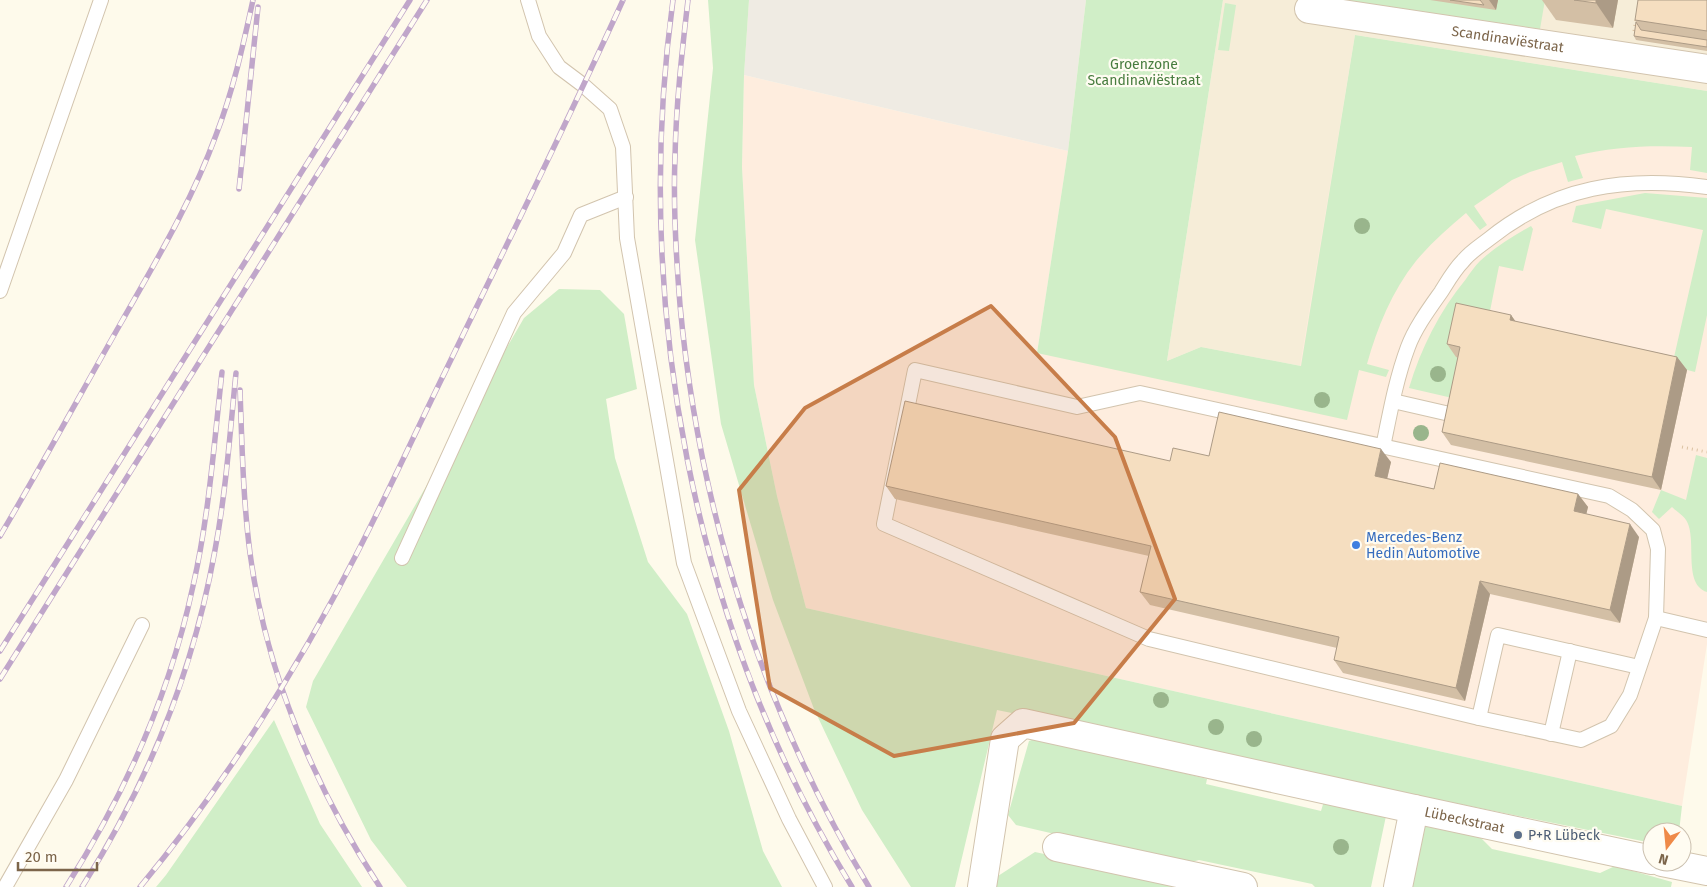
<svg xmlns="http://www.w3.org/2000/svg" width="1707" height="887" viewBox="0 0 1707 887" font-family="'Fira Sans',sans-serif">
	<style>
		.residential { fill: #f6edd8 }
		.commercial { fill: #feedde }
		.industrial { fill: #efebe3 }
		.green { fill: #d0eec7 }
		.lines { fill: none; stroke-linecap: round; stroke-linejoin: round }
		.lane-casing { stroke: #d2c4ae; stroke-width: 16 }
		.street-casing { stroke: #d2c4ae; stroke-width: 30 }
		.path { stroke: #dbc2a2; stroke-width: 3; stroke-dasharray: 1 4; stroke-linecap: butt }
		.lane { stroke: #fff; stroke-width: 14 }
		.street { stroke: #fff; stroke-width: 28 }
		.rail-casing { stroke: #c0a6ca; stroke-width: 5.5 }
		.rail { stroke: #fffcf2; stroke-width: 4; stroke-dasharray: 11; stroke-linecap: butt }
		.tree { fill: #99b58c }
		.wall { fill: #d3bfa5 }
		.shaded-wall { fill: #ac9b86 }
		.building { fill: #f5dec0; stroke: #ac9b86 }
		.marked { fill: #c77d49; fill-opacity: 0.2; stroke: #c77d49; stroke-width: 4; stroke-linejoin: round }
		.shop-dot { fill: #3f7fe0; stroke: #fffcf2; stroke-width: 2 }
		.service-dot { fill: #5c6f8a; stroke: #fffcf2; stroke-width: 2 }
		.labels { text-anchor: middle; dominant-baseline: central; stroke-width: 4.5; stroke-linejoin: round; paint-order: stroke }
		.street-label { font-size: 14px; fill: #7c654a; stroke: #fffcf2 }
		.park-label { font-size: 14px; fill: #477c3e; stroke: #fffcf2 }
		.shop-label { font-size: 14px; fill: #366cbe; stroke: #fffcf2; text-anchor: start }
		.service-label { font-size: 14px; fill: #4e5e75; stroke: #fffcf2; text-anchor: start }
	</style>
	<rect width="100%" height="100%" fill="#fefaeb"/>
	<path class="residential" d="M1223,0H1707V91L1355,35L1301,366L1201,347L1167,361Z"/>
	<path class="commercial" d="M1355,35L1707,91V644L1682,806L806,608L777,496L754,385L742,167L744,75L1068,151L1037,353L1167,361L1201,347L1300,366Z"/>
	<path class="industrial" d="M749,0H1086L1068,151L744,75Z"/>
	<g class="green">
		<path d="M708,0H749L744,75L742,167L754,385L777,496L806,608L1682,806L1679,832H1652V843L997,710L955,887H911L862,810L814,709L773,600L721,424L695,240L713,68Z"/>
		<path d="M1086,0H1223L1167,361L1201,347L1301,366L1355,35L1707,91V173L1690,170L1692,147C1653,145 1614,146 1575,156L1583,178L1568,182L1562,162L1530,172L1512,180L1474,206L1487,225L1480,230L1466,213C1448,228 1431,243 1416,261C1392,291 1377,328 1367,364L1389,370L1386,377L1359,370L1347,420L1037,353L1068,151Z"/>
		<path d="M1346,0H1545L1540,29Z"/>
		<path d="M1225,3L1236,5L1229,51L1218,50Z"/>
		<path d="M1645,193L1707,198V315L1695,372L1672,366L1703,230L1606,209L1601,229L1572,222L1576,206Z"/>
		<path d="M1531,226L1533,229L1523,271L1499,266L1488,321L1456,357L1469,360L1461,400L1409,388C1421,348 1439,312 1466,279C1470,273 1475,266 1480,261C1495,247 1513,236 1531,226Z"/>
		<path d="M559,289L600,290L624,314L637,389L606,399L615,458L648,562L687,614L729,731L763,851L782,887H407L371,840L306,707L313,681L524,318Z"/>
		<path d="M1696,455L1707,458V592C1682,584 1698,538 1686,520C1683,515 1676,511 1672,507L1659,519L1652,512L1661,490L1686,500Z"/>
		<path d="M274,720L320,824L362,887H156L166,875Z"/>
		<path d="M1040,737L1207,779L1206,784L1321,811L1324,801L1386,816L1371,887H1315L1312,884L1199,860L1184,864L1016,825L1008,815L1029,741Z"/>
		<path d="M1423,826L1480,837L1492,849L1600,873L1615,866L1672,882L1671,887H1411Z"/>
		<path d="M1035,852L1194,887H996L998,876Z"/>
	</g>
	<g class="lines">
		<defs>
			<g id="lane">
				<path d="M528,0L539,36L559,67L583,85L610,109L623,147L627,238L684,563L739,711L789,819L825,887"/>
				<path d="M0,291L101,0"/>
				<path d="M915,370L1077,407L1140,393L1609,496L1632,510L1653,530L1658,549L1656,618L1630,695L1611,726L1581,740L1479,718L1149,639L884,524Z"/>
				<path d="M1393,401L1454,415"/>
				<path d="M1383,447C1390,413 1396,379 1408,347C1415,328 1429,309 1441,292C1448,281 1454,270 1463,261C1470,252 1480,246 1489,239C1555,186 1625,176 1707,187"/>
				<path d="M402,558L514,313L564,253L581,215L626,197"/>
				<path d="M1656,618L1707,630"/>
				<path d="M1479,718L1498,635L1639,667"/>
				<path d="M1551,734L1570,651"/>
				<path d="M5,887L66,780L142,625"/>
			</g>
			<g id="street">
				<path id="s1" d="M1309,9L1707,69"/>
				<path d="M1057,847L1243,887"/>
				<path d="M1662,862L1707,871"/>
				<path id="s2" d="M982,887L1005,739L1023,723L1414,809L1652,860"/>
				<path d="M1398,887L1414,809"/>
			</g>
		</defs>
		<use href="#lane" class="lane-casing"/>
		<use href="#street" class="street-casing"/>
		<g class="path">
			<path d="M1634,31L1636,18"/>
			<path d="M1682,447L1707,452"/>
		</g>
		<use href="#lane" class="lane"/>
		<use href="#street" class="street"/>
		<defs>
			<g id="rail">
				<path d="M673,0C632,302 692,626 852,887"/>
				<path d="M688,0C682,52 676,104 675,157C673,206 676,256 680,305C699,511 762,710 869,887"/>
				<path d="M239,189L258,7"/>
				<path d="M240,390C242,445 243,499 250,553C266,673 314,787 380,887"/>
				<path d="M0,536C42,465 81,393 122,321C156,261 192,201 216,135C233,91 243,46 253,0"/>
				<path d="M0,651L410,0"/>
				<path d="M0,679L427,0"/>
				<path d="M66,887C125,794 170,694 193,586C209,516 214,444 222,372"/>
				<path d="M82,887C149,782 193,673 215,550C226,492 230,432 236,373"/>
				<path d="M140,887C222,788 298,669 356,555C387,495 415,433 445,372C505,248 566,125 623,0"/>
			</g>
		</defs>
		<use href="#rail" class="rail-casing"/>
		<use href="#rail" class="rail"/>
	</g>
	<g class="tree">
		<circle cx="1362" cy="226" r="8"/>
		<circle cx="1438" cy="374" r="8"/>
		<circle cx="1322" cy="400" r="8"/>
		<circle cx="1421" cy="433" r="8"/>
		<circle cx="1161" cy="700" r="8"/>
		<circle cx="1216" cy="727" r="8"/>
		<circle cx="1254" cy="739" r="8"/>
		<circle cx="1341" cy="847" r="8"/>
	</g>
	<g class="wall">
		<path d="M1430,0H1498L1496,10Z"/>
		<path d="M1542,0H1618L1613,28L1556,20Z"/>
		<path d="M1707,0V51L1636,40L1634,36L1636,22L1635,20Z"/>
		<path d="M1511,315L1516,322L1677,357L1687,370L1661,490L1451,445L1442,432L1458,358L1456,357L1447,344Z"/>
		<path d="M1209,456L1391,462L1387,478L1434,489L1578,494L1588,507L1586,514L1639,537L1620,623L1490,594L1465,701L1343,673L1334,660L1337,648L1150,605L1140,592L1149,556L895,499L886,486L1170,461Z"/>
	</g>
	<g class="shaded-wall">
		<path d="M1489,0H1498L1496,10Z"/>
		<path d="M1596,0H1618L1613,28L1596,3Z"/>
		<path d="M1511,315L1520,328L1510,320Z"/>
		<path d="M1677,357L1687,370L1661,490L1652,477Z"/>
		<path d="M1381,449L1391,462L1385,488L1375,476Z"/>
		<path d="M1578,494L1588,507L1584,524L1574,511Z"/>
		<path d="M1630,524L1639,537L1620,623L1610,610Z"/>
		<path d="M1480,581L1490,594L1465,701L1456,688Z"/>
	</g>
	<g class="building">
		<path d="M1450,0H1480L1484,5Z"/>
		<path d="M1574,0H1596V3Z"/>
		<path d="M1638,0H1707V31L1635,20Z"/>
		<path d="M1636,22L1641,30L1707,40V47L1634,36Z"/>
		<path d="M1456,303L1511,315L1510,320L1677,357L1652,477L1442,432L1460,347L1447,344Z"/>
		<path d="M905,401L1170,461L1173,448L1209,456L1219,412L1381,449L1375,476L1434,489L1440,463L1578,494L1574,511L1630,524L1610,610L1480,581L1456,688L1334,660L1339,637L1140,592L1151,546L886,486Z"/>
	</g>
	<path class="marked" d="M991,306L1115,437L1175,599L1074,723L894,756L770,688L739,490L805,408Z"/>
	<circle class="shop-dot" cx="1356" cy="545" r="5"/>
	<circle class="service-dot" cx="1518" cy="835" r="5"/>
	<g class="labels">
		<g class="street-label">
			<text stroke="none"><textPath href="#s1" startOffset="201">Scandinaviëstraat</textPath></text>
			<text stroke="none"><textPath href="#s2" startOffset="626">Lübeckstraat</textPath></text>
		</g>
		<g class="park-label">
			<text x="1144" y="64">Groenzone<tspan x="1144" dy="16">Scandinaviëstraat</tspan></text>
		</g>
		<g class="shop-label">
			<text x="1366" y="537">Mercedes-Benz<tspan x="1366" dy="16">Hedin Automotive</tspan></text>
		</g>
		<g class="service-label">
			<text x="1528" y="835">P+R Lübeck</text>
		</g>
	</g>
	<g transform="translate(1667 847) rotate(196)"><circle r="24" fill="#fffcf2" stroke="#cbc0af"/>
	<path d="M0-4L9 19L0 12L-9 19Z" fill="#ef8a49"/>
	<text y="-8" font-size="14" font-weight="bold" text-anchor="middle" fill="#7c654a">N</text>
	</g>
	<path d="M18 862v8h79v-8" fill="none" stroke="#7c654a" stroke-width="2.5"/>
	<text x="25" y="862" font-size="15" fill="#7c654a" stroke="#fffcf2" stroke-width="4" paint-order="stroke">20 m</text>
</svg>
